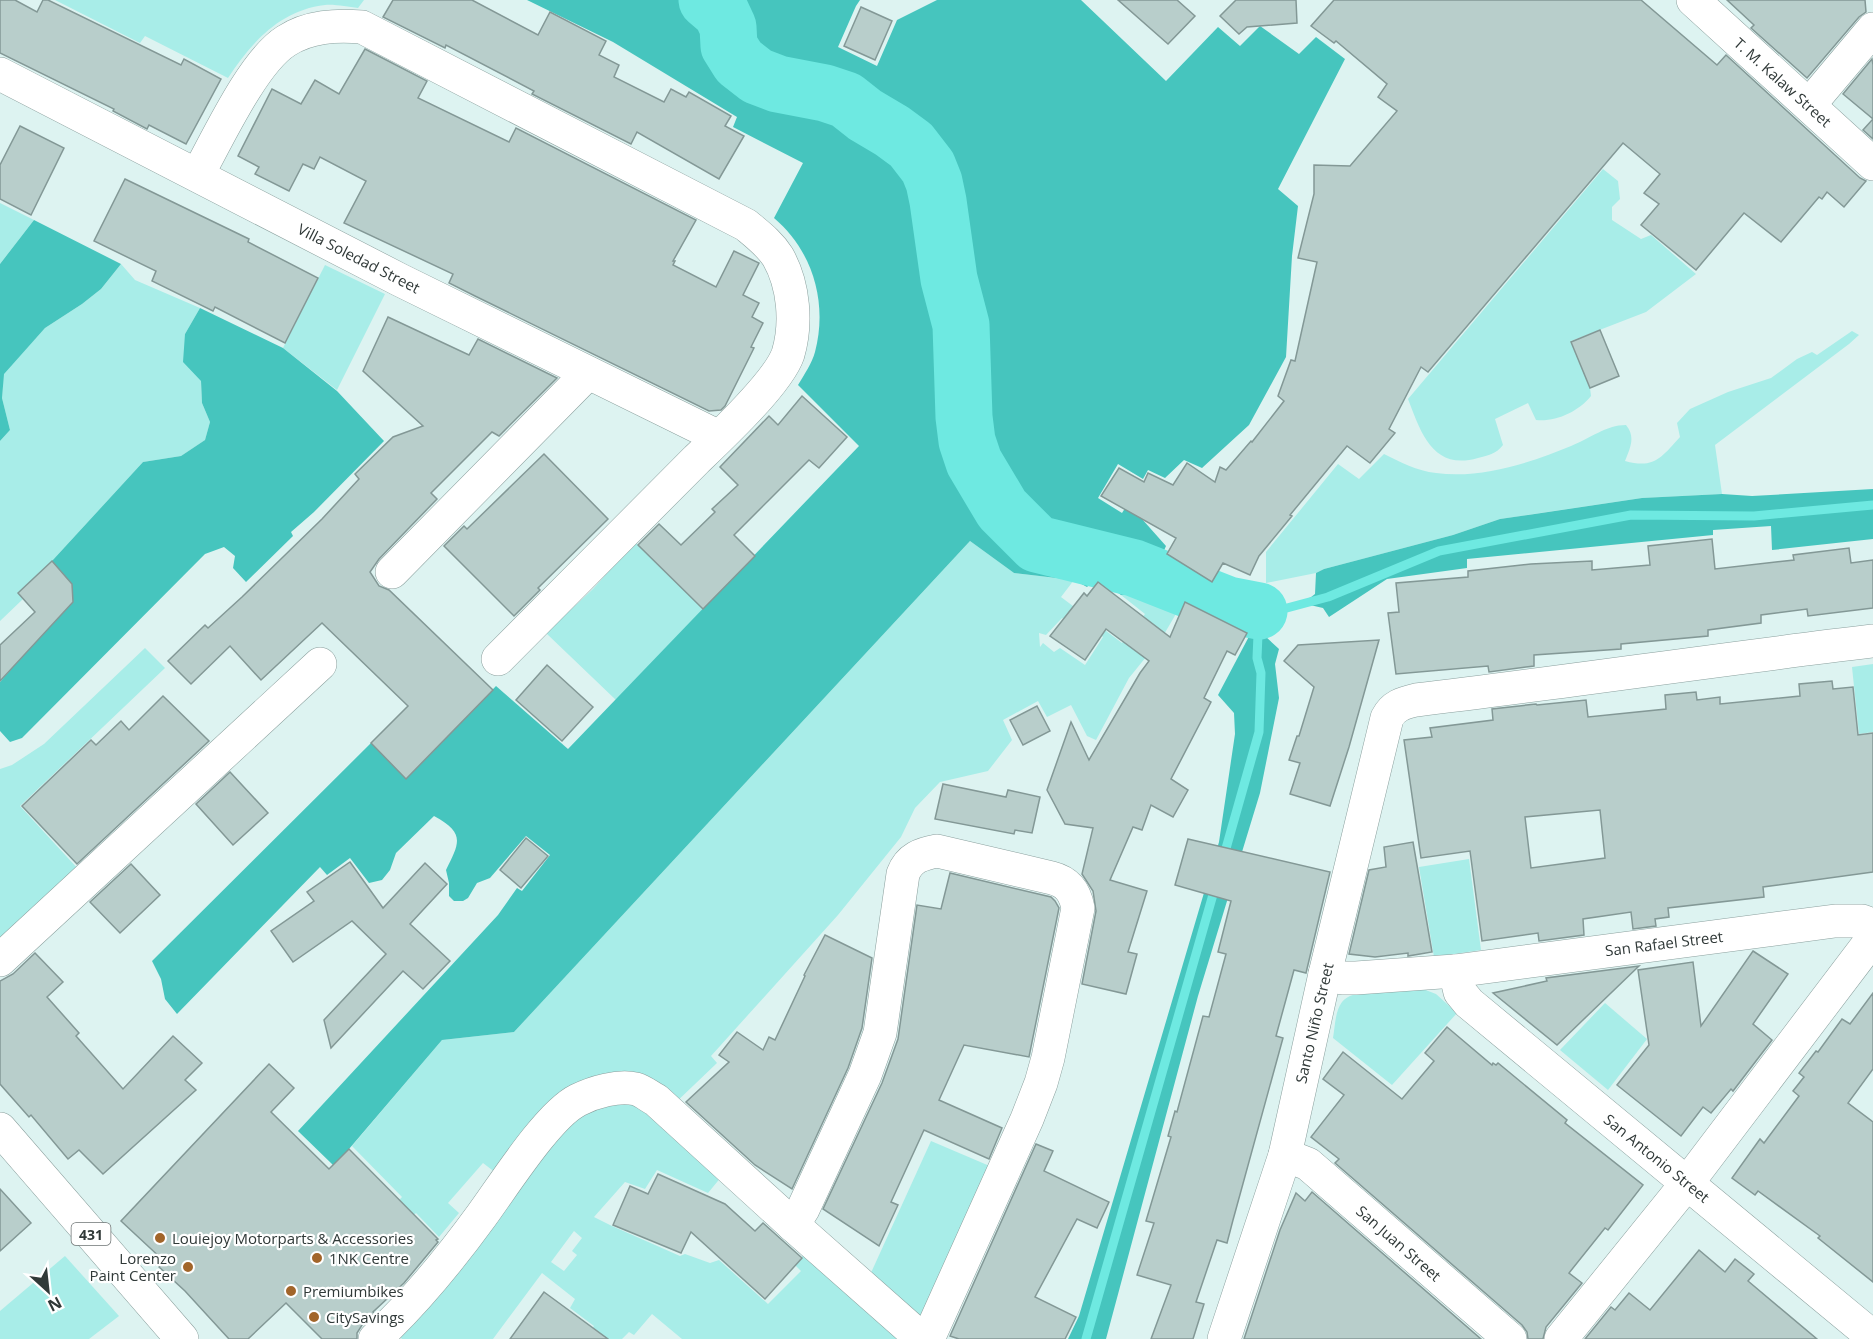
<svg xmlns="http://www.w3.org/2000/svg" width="1873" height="1339" viewBox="0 0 1873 1339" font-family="'Open Sans',sans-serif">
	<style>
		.green { fill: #a8ede8; fill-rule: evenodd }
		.forest { fill: #46c5be }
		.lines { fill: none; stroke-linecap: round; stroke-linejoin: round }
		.stream { stroke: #6ee9e1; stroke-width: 9 }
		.river { stroke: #6ee9e1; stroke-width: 57 }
		.building { fill: #b8cecb; stroke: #839896; stroke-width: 1.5; fill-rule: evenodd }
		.minor-casing { stroke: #8ba09e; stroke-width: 34 }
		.major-casing { stroke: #8ba09e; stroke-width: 34 }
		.minor { stroke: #fff; stroke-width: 33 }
		.major { stroke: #fff; stroke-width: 33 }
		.poi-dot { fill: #a2652a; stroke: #fff; stroke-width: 2 }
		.labels { text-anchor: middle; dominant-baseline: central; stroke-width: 4.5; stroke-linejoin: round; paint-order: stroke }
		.shield { fill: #fff; stroke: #6e7474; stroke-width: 1.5 }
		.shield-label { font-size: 14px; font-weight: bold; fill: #303938 }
		.street-label { font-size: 15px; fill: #303938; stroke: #fff }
		.poi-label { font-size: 15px; fill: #303938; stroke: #fff; text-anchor: start }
	</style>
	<rect width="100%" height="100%" fill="#ddf3f1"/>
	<g class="green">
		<path d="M55,0H364L358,8C348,7 335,4 325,5C280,10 251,43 228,78L145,36L140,43Z"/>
		<path d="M1603,169L1618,181L1620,199L1612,207V220L1641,239L1651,235L1696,274L1646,312L1571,341L1590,388L1591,396C1578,412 1556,422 1536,420L1528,403L1495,419L1503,445C1496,454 1489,455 1478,458C1433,471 1421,433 1408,399Z"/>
		<path d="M0,203L34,220L0,264Z"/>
		<path d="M121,264L135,280L200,308L185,334L201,381L202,403L210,422L205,440L181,456L143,462L52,561L18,593L23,599L0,621V441L10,430L2,398L3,374L45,328L82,304L101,289Z"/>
		<path d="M325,265L385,294L337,390L283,348Z"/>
		<path d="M1852,331L1859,335L1849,344L1715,445L1722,494L1642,498L1500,519L1453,535L1324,569L1316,573L1266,583V552L1338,464L1359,479L1384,454C1400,462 1417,471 1436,473C1481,479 1530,463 1571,446C1589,439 1606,425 1626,425C1636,437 1630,448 1625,461C1654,469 1661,458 1680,437L1677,423L1690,409L1728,392L1771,378L1797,359L1812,352L1817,355Z"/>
		<path d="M970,541L1014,573L1074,580L1061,597L1122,643L1145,614L1121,595L1134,593L1183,602L1163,636L1129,678L1096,740L1087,736L1071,705L1047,717L1038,701L1003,720L1012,740L988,771L940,782L915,808L901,837L838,915L711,1056L717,1063L671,1107L611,1079L496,1173L483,1163L448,1203L459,1213L439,1237L416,1213L398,1230L384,1216L402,1197L352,1146L442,1040L514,1032ZM1062,618L1072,626L1077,619L1103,637L1085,665L1060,648L1054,652L1043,643L1040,647L1039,633L1046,635Z"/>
		<path d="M635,542L703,609L616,700L546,633L593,589Z"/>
		<path d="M145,648L165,668L20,806L79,870L0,943V769L12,765L44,744Z"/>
		<path d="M1873,664V732L1859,734L1852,667Z"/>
		<path d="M1469,859L1481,950L1434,957L1419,867Z"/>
		<path d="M1423,989L1436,994L1457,1013L1392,1085L1333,1038C1335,1027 1335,1011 1342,1002C1355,986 1404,990 1423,989Z"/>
		<path d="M1605,1003L1647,1039L1608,1090L1560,1050Z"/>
		<path d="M632,1101L722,1176L708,1193L657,1170L645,1189L625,1182L594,1217L612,1226L680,1256L685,1254L710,1263L719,1260L768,1304L801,1271L795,1265L805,1253L903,1339H682L652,1314L634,1335L629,1332L622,1339H585L594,1326L570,1308L575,1299L542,1273L493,1339H402L396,1332L572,1115ZM574,1231L582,1238L572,1251L577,1255L564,1271L551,1262Z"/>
		<path d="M931,1141L992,1167L931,1315L916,1322L870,1275Z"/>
		<path d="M65,1256L119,1316L89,1339H0V1311Z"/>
	</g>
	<g class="forest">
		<path d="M527,0H860L856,6L838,47L877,66L897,20L937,0H1081L1166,81L1218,27L1240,46L1260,26L1299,54L1316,37L1345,59L1278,189L1298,206L1292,256L1286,357L1249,425L1202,468L1184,460L1165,478L1148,470L1143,479L1118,464L1098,498L1122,513L1129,502L1145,509L1142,519L1166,546L1158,564C1179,574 1201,581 1224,586C1230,587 1236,586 1242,588C1256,591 1257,606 1271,607C1284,608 1305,603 1315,594L1316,573L1324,569L1453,535L1500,519L1528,515L1642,498L1722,494L1752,496L1873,489V539L1772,550L1771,526L1713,530V535L1467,559V568L1387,579L1329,617L1323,608L1310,605L1270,616L1264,629L1265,636L1279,649L1275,664L1279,698L1260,793L1198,996L1106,1339H1068L1079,1316L1219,842L1235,734L1234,713L1218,695L1254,627L1252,617L1217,605L1192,604L1134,593L1121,595L1097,577L1087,587L1074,580L1014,573L970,541L514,1032L442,1040L349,1149L333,1165L298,1131L498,915L517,888L522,891L550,855L526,836L490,878L477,883L468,898L463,901H454L449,896V883L446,870C460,842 465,833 434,816L396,853L390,870L382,880L369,883L350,858L327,875L320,867L177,1014L165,999L161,979L152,961L371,743L407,778L496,686L568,749L859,446L798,385C804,375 812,363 815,352C828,303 813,251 774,218L803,163L733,127L737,117L613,42Z"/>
		<path d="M34,220L121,264L101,289L82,304L45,328L4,374L2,398L10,430L0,441V264Z"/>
		<path d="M200,308L283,348L337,391L384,441L314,512L291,532L293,536L246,582L233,568L235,556L224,547L205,554L22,738L10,742L0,731V682L36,640L52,561L143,462L181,456L205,440L210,422L202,403L201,381L183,362L185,334Z"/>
	</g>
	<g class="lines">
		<g class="stream">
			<path d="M1223,859L1259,732L1261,673L1257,658L1259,611L1272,612L1328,597L1439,551L1631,515L1754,516L1873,505"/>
			<path d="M1086,1339L1216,884"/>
		</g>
		<path class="river" d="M707,0L721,12L728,27L729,46L739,62L757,76L778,84L825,93L846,100L865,115L892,131L911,145L928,167L934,182L938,201L949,279L961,325L964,417L967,441L974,462L1002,509L1037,544L1134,568L1228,605L1259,611"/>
	</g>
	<g class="building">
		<path d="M0,0H15L37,12L43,0H48L181,65L184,59L221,79L186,144L149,125L147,129L113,111L114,109L0,53Z"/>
		<path d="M393,0H472L538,35L550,12L606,41L599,55L619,65L614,77L664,102L671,89L686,97L689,92L731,116L725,126L744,136L719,179L637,132L631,144L532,94L534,91L446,45L445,48L383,17Z"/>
		<path d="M1118,0H1177L1195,16L1168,44Z"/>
		<path d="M1236,0H1296L1297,23L1247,27L1239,34L1220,16Z"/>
		<path d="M1334,0H1641L1717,65L1726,55L1860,178L1866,181L1844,207L1827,192L1822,199L1819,197L1781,242L1744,213L1696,270L1641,225L1659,204L1644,193L1660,174L1623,143L1428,372L1421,367L1389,429L1395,433L1370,463L1347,446L1290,515L1292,516L1259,556L1250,575L1223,563L1212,582L1167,554L1176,538L1101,496L1119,468L1144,482L1148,473L1173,485L1187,463L1215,482L1220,467L1226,470L1251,441L1252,442L1284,401L1278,396L1291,360L1295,361L1317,262L1298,258L1314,194V165L1350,166L1397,111L1378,97L1387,84L1336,41L1334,43L1311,26Z"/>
		<path d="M1727,0H1865L1866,12L1859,17L1807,78L1751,28L1754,25Z"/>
		<path d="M861,7L892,21L875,60L844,46Z"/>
		<path d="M365,49L427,81L418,98L509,142L516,128L696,220L673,261H675L673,265L716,287L734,251L759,263L743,295L759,303L752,317L763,323L751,347L754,348L725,406L721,410L709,411L475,296L449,283L453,274L344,223L366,181L320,157L314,169L303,164L289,191L255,174L259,167L238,156L272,89L301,104L315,80L339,94Z"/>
		<path d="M1872,59L1873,65V139L1863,130L1873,119L1843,94Z"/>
		<path d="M20,126L64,148L31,215L0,199V165Z"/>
		<path d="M125,179L249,239L248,242L318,278L285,343L215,307L213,311L152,281L156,271L94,241Z"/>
		<path d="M388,317L469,355L478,339L557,378L499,436L492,432L431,493L437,499L379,559L370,572L379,586L389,590L493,690L406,779L371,743L408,706L322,623L261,680L230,646L191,684L168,661L205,625L208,628L242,597L322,519L359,479L355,474L393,437L423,426L363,371Z"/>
		<path d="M1600,330L1619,376L1590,388L1571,342Z"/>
		<path d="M802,396L847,437L819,468L809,460L734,535L755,556L703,609L638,545L659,524L681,545L715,512L712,509L738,485L720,467L769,416L778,425Z"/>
		<path d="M544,454L608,519L538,588L540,590L514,616L444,546L464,526L467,529Z"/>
		<path d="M1712,539L1715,569L1794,560L1793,555L1849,548L1851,563L1873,560V608L1808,616L1807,609L1761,615V623L1708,630V636L1621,644V649L1534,655V666L1489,672L1488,666L1396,674L1388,613L1399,612L1396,583L1468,577V571L1531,564L1592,561V570L1650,565L1648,546Z"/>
		<path d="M52,561L72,584L73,602L0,681V645L35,612L18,593Z"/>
		<path d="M1098,582L1170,637L1185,602L1247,633L1235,655L1227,651L1204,698L1211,702L1171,779L1188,790L1173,817L1151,805L1142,830L1133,827L1110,880L1147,891L1128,952L1137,954L1126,994L1082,984L1096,911L1093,891L1082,874L1093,828L1065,824L1047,790L1071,722L1089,760L1140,673L1149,661L1106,629L1085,660L1050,636L1084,593L1087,596Z"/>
		<path d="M1379,640L1349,747L1330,806L1290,794L1300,763L1289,760L1297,736H1299L1314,687L1284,661L1298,645Z"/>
		<path d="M547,665L593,707L562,741L516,700Z"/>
		<path d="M1832,681L1833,689L1853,687L1858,735L1873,733V872L1763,887L1764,897L1668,908L1669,917L1655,919L1656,926L1633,929L1631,912L1583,919L1584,935L1539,941L1538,933L1482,941L1470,851L1421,858L1404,740L1432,737L1430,728L1493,720L1492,709L1536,704L1537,705L1586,700L1588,717L1666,709L1665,695L1696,692L1697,700L1720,697V704L1800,696L1799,684ZM1600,810L1605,858L1531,868L1525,817Z"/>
		<path d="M163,696L209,741L77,864L22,806L91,740L96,745L121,721L129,730Z"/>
		<path d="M1037,706L1050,731L1023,745L1010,720Z"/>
		<path d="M230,772L268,813L233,845L196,804Z"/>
		<path d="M943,784L1006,797L1008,790L1040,797L1032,833L1015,830L1014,834L935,819Z"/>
		<path d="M526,838L548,856L521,888L500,870Z"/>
		<path d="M1188,839L1330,872L1306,973L1294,970L1276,1036L1283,1038L1233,1220L1227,1243L1217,1240L1196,1302L1204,1304L1193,1339H1151L1171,1285L1137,1275L1154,1223L1146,1221L1171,1137L1168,1136L1175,1111L1177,1112L1203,1016L1209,1017L1226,954L1218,952L1231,901L1175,885Z"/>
		<path d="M1413,842L1432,952L1408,956V953L1375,957L1349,954L1369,870L1386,867L1384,847Z"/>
		<path d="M350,862L383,908L425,863L447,884L410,924L450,961L423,989L403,971L331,1048L324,1020L386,954L352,921L293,962L271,931L314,901L307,892Z"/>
		<path d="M131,864L160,895L120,933L90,902Z"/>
		<path d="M950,873L1051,897L1055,901L1059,908L1029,1057L964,1045L939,1100L1002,1128L989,1159L924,1130L891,1202L898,1205L879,1246L823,1209L882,1083L898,1039L917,905L941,909Z"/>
		<path d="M825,935L872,958L862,1028L848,1068L792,1189L755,1165L686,1102L729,1062L719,1055L737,1032L763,1050L769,1037L775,1040L805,976L804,975Z"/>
		<path d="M1753,951L1788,974L1753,1024L1772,1040L1733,1091L1731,1089L1711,1113L1703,1107L1681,1136L1617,1085L1649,1045L1638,970L1693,962L1701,1026Z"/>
		<path d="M35,953L63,982L47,997L79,1033L76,1036L123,1089L173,1036L202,1063L185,1080L196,1090L103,1174L79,1150L68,1159L31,1115L29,1117L0,1084V981L13,974Z"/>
		<path d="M1639,966L1557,1045L1493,993L1547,981L1546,978Z"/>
		<path d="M1873,993V1069L1848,1103L1873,1122V1282L1818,1238L1820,1236L1758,1191L1755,1195L1732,1178L1760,1139L1764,1143L1799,1096L1793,1091L1804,1077L1799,1073L1816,1051L1818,1052L1842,1019L1850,1024Z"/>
		<path d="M1447,1027L1492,1065L1493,1063L1496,1065L1498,1063L1567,1120L1565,1123L1643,1185L1608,1230L1605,1228L1569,1273L1582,1283L1546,1327L1543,1339H1528L1527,1332L1522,1325L1335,1163L1339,1159L1311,1137L1344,1095L1323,1079L1343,1052L1402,1099L1434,1061L1425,1053Z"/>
		<path d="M269,1064L294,1088L271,1112L329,1169L349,1149L438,1239L436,1240L438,1242L404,1283L373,1312L374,1314L362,1325L357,1333V1339H322L286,1303L248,1339H229L185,1291L159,1267L164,1261L121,1221Z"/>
		<path d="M1036,1144L1053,1151L1044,1171L1109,1202L1097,1228L1077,1219L1035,1297L1076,1317L1065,1339H959L950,1336Z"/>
		<path d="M658,1174L725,1204L755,1231L763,1223L802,1258L765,1299L691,1232L681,1253L613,1225L630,1186L648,1194Z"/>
		<path d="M0,1189L31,1223L0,1251Z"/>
		<path d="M1312,1192L1481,1339H1244L1280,1230L1296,1193L1305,1201Z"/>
		<path d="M1699,1250L1725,1272L1735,1259L1754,1274L1748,1281L1817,1339H1585L1611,1307L1615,1310L1629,1293L1650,1310Z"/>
		<path d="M544,1292L608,1339H510Z"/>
	</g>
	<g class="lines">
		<defs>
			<g id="minor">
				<path d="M1693,0L1873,164"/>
				<path d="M0,74L400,280L719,437"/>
				<path d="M1810,104L1873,29"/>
				<path d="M198,174C218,138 253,62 286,41C309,26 336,25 362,27L746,225C758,235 770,244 778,257C794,285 797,324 788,354C778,383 720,437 696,460C630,526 564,593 498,659"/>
				<path d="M392,572L588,373"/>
				<path d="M0,960L320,664"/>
				<path d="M1455,971L1460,992L1469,1003L1873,1337"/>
				<path d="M1325,974L1342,978H1356L1455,971L1835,921H1862L1873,925"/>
				<path d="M1285,1155L1308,1164L1510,1339"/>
				<path d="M793,1225L803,1209L865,1075L880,1033L903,874C909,858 921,854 937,851L1052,878C1068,882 1075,892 1078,908L1048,1058L1041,1083L1027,1119L928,1339"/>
				<path d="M375,1339C415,1302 450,1259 482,1215C504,1185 548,1115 578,1100C594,1092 618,1085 636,1089C643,1091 650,1097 656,1100L793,1225L922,1339"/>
				<path d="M1224,1339L1285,1155L1325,974L1387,718C1393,706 1403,703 1416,700C1568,682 1720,659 1873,641"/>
				<path d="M1561,1339L1688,1182L1873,938"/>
			</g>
			<path id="major" d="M0,1129L182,1339"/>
		</defs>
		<use href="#minor" class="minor-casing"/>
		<use href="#major" class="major-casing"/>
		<use href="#minor" class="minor"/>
		<use href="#major" class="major"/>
	</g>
	<g class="poi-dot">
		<circle cx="160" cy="1238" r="6"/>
		<circle cx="317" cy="1258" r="6"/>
		<circle cx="188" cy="1267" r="6"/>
		<circle cx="291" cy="1291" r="6"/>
		<circle cx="314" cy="1317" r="6"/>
	</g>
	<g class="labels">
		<rect class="shield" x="71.5" y="1223" width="39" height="22" rx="4.5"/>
		<g class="shield-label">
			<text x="91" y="1234">431</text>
		</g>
		<g class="street-label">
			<text transform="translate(1783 82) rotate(42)">T. M. Kalaw Street</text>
			<text transform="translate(359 258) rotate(27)">Villa Soledad Street</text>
			<text transform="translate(1664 943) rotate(-7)">San Rafael Street</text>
			<text transform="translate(1314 1023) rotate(-77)">Santo Niño Street</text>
			<text transform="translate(1657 1158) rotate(39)">San Antonio Street</text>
			<text transform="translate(1399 1243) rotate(41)">San Juan Street</text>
		</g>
		<g class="poi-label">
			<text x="172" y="1238">Louiejoy Motorparts &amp; Accessories</text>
			<text x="176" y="1258" text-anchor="end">Lorenzo<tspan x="176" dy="17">Paint Center</tspan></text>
			<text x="329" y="1258">1NK Centre</text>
			<text x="303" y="1291">Premiumbikes</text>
			<text x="326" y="1317">CitySavings</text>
		</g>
	</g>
	<g transform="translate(48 1291) rotate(153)" stroke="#ffffff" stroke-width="4.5" paint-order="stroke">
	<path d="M0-4.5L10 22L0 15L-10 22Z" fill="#303938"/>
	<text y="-9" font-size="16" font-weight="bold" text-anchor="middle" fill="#303938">N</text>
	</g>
</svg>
